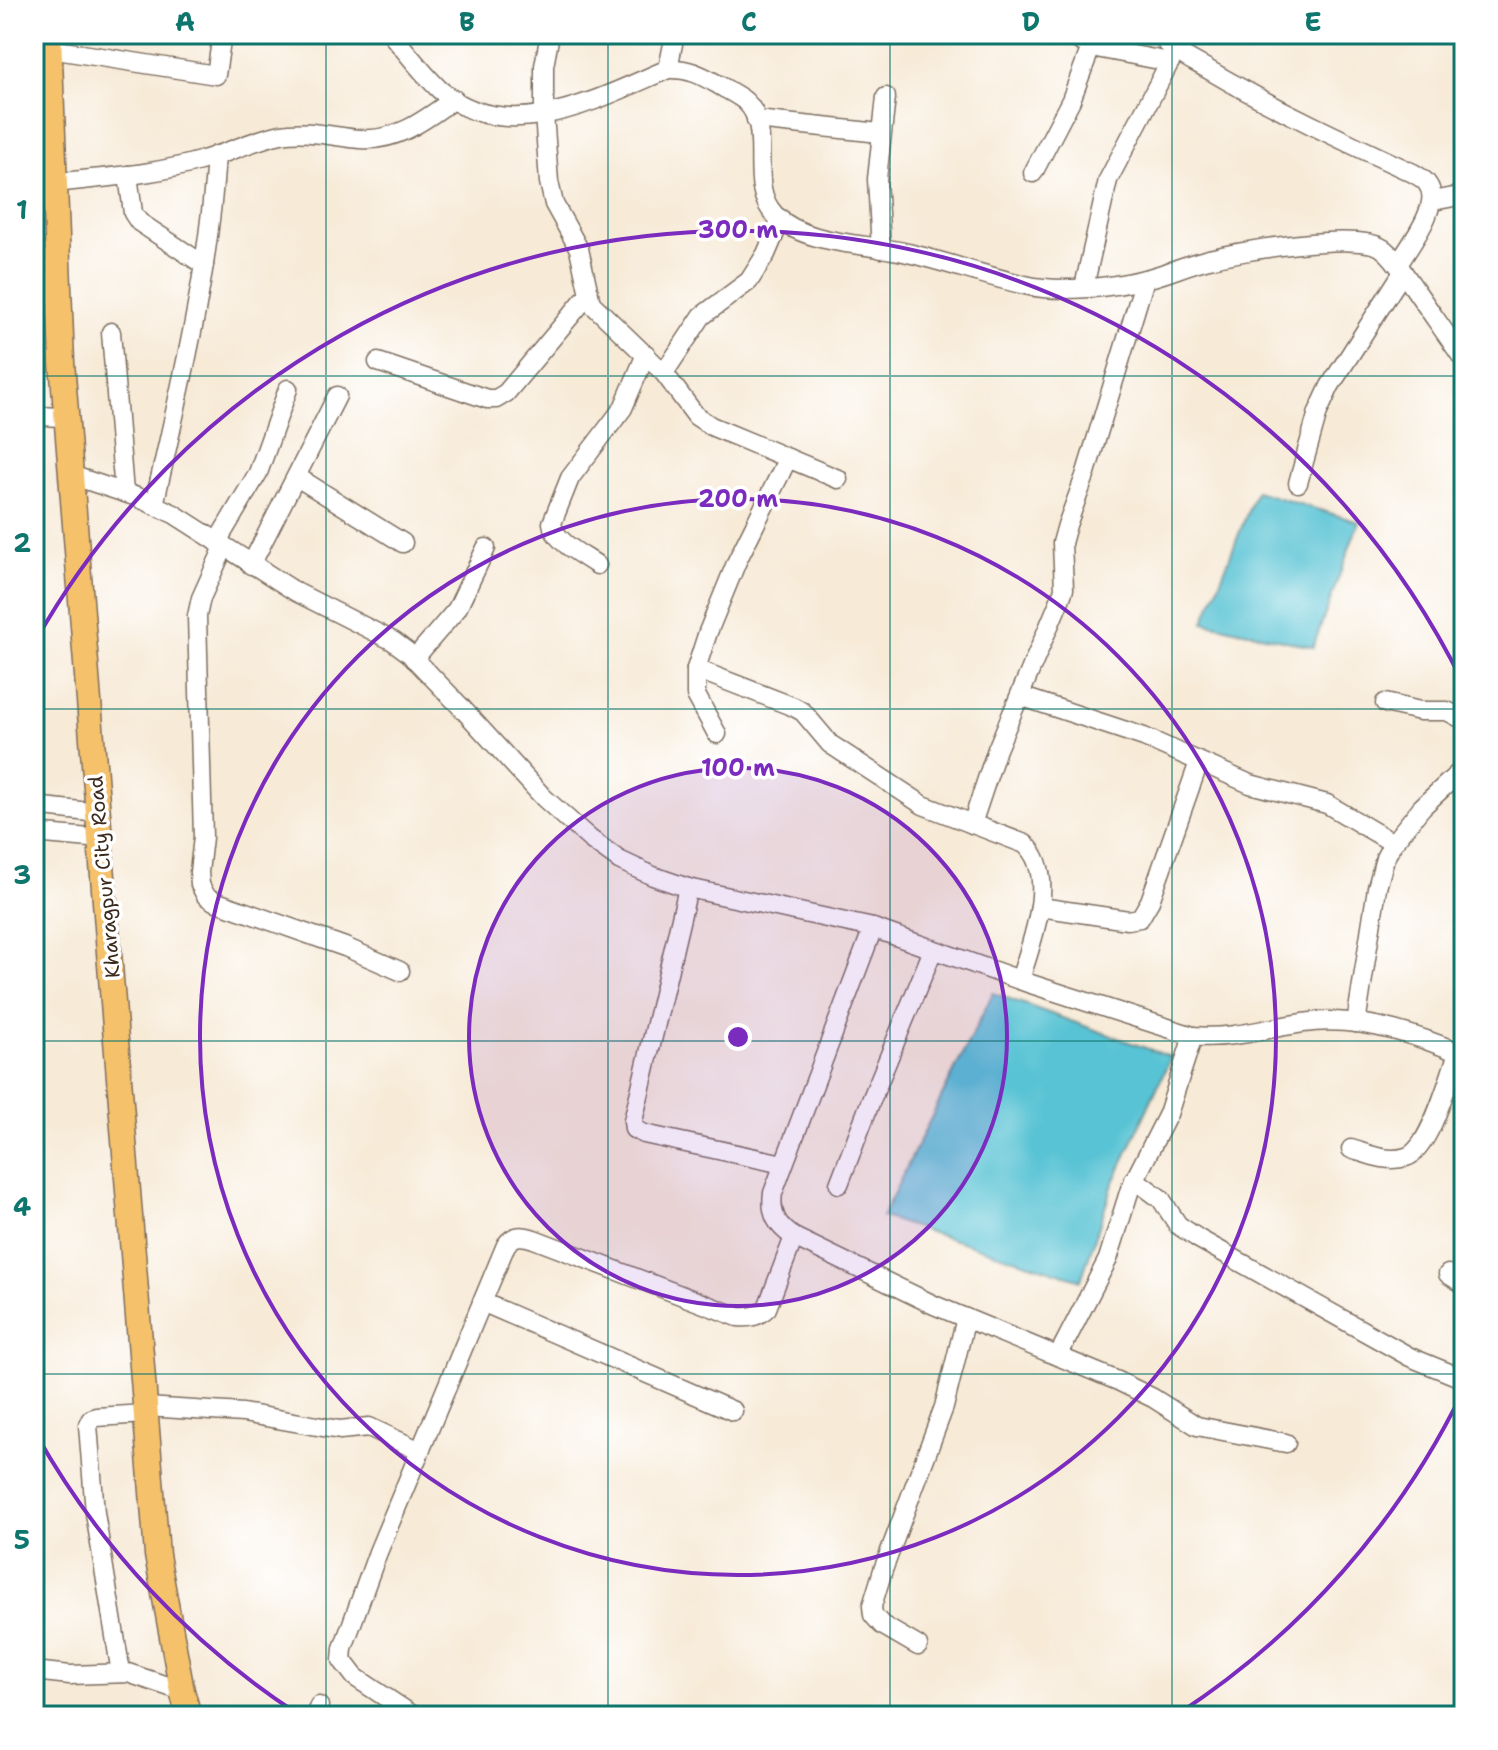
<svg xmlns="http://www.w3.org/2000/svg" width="1498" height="1750" viewBox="0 0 1498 1750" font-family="'Shantell Sans',sans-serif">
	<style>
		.water { fill: #58c3d4; stroke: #4a7679; stroke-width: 2 }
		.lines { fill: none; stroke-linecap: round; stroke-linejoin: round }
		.minor-casing { stroke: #7d6d5f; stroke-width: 21 }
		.major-casing { stroke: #7d6d5f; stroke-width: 27 }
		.minor { stroke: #fff; stroke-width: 18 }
		.major { stroke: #f5c16b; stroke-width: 24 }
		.grid { fill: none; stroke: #0f766e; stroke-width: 2; stroke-opacity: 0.55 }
		.ring { fill: none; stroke: #7b2cbf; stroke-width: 4 }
		.labels { text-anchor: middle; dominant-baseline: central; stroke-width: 7; stroke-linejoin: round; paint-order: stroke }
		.street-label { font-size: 20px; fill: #3b2a1e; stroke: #fff }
		.centre { fill: #7b2cbf; stroke: #fff; stroke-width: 4 }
		.ring-label { font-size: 24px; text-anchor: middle; font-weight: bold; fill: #7b2cbf; stroke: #fff; stroke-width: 7; stroke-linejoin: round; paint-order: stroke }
		.neatline { fill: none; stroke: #0f766e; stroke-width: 3 }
		.grid-label { font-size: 26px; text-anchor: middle; font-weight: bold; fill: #0f766e }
	</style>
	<rect width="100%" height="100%" fill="#fff"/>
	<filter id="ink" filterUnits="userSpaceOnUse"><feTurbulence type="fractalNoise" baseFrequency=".0125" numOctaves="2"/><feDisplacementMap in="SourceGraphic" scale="16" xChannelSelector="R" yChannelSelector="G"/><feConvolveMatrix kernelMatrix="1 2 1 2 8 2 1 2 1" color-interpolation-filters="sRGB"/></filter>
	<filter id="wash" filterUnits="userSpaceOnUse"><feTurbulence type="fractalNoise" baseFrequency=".006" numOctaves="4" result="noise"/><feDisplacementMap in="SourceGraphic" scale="32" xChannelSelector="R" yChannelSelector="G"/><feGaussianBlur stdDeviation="1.8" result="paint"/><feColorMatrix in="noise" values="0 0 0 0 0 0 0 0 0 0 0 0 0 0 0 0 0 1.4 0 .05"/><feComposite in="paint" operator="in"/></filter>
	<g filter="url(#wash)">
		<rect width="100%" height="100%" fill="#f7ead7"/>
		<g class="water">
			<path d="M1256,491L1359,522L1313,647L1204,622Z"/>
			<path d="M993,993L1171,1057L1113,1184L1081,1280L882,1217Z"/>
		</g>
	</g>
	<g filter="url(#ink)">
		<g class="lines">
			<defs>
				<g id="minor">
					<path d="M391,34C407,52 422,73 440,90C507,149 600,98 668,69C689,68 701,75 719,85C727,90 738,95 745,101C776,129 745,185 775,215C806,246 869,243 908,253C947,262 985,276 1025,285C1058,293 1111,288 1145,279C1167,274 1187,264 1209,259C1239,251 1359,231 1382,248C1395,257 1403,273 1412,285C1429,310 1447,335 1464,360"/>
					<path d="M550,34L544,66V114L549,182L554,204L579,249L591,303L664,373L696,416L711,426L838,479"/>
					<path d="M1068,34L1091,47L1170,62"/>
					<path d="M1160,34C1170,51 1192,60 1209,70C1275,109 1344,141 1413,173C1418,176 1425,179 1428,185C1442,205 1409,246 1398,265"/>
					<path d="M50,49L216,75L222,34"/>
					<path d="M668,69L675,34"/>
					<path d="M756,120L880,133"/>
					<path d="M1033,173L1071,100L1091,47"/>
					<path d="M128,175L133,213L139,222L204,265"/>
					<path d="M55,183C104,177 153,175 200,161C228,153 253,140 281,134C307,129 335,137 360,139C397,142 426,119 454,99"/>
					<path d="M1433,201L1464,195"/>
					<path d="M881,249L877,179L886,97"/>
					<path d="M1084,287L1108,180L1176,50"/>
					<path d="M111,332L124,493"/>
					<path d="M378,362L487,399H496L506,393L588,295"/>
					<path d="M664,373L702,316L749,281L766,254L781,219"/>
					<path d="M34,416L67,417"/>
					<path d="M71,475L137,497L174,514L296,592L393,641L409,653L461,707L544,798L590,839L619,860L653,876L688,888L873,928L1031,984L1193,1036C1231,1040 1266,1028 1303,1023C1356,1015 1416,1034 1464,1055"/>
					<path d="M297,477L403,543"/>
					<path d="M1298,483L1318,412L1330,386L1403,272"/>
					<path d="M154,505C180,390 209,274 216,155"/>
					<path d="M217,542L258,473L288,389"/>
					<path d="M224,547L201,598L197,616L203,837L199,872L200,885L206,896L214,901L345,947L400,971"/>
					<path d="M251,565L337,396"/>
					<path d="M597,565C583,555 554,542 552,523L570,478L623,408L646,354"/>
					<path d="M414,659L457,609L486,548"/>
					<path d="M696,669L794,707L803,712L830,744L923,805L1025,844C1059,875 1031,943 1020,980"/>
					<path d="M1020,696L1144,737L1250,784L1327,804L1393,843"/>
					<path d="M1385,703L1420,711H1447L1464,720"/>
					<path d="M717,734L696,695V669L708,632L737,561L788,458"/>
					<path d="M34,806L99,813"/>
					<path d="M972,824L997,749L1060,600L1064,589L1062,543L1067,525L1085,476L1145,279"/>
					<path d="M34,833L101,839"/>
					<path d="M688,888L633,1121L634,1129L644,1134L783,1164"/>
					<path d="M1040,907L1128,920L1140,918L1150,901L1199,762"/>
					<path d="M873,928L773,1193C770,1214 777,1226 794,1237L934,1305L1118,1381L1153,1398L1197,1426L1286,1443"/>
					<path d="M1356,1023L1377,888L1385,858L1393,843L1422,807L1464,768"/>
					<path d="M1351,1149C1368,1154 1387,1163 1406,1157C1430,1150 1449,1077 1458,1053"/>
					<path d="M1134,1179L1161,1199L1178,1225L1199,1239L1410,1357L1464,1379"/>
					<path d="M839,1184L870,1103L933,950"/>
					<path d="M1448,1274L1464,1284"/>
					<path d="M482,1302L733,1411"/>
					<path d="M1058,1356L1108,1259L1130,1189L1168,1114L1193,1036"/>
					<path d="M146,1407L243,1413L340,1430L369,1427L420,1451"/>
					<path d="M918,1646L882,1625L873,1615L872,1606L883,1570L944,1407L966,1318"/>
					<path d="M34,1671L70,1675L128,1673L182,1691"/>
					<path d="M121,1673L95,1513L88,1425L91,1419L96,1417L146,1414"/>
					<path d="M315,1716L319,1706"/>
					<path d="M414,1716L355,1677L342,1660L343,1648L378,1552L506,1245C514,1234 522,1235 534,1239L738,1317C750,1318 757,1317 767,1308L794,1237"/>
				</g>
				<path id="major" d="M49,34L62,362L157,1555L182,1691L189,1716"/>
			</defs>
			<use href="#minor" class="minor-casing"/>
			<use href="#major" class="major-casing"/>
			<use href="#minor" class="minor"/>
			<use href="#major" class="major"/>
		</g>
	</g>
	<path class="grid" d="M326,34V1716M608,34V1716M890,34V1716M1172,34V1716M34,376H1464M34,709H1464M34,1041H1464M34,1374H1464"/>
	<circle cx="738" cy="1037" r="269" fill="#7b2cbf" fill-opacity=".12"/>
	<g class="ring">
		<circle cx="738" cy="1037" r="269"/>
		<circle cx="738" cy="1037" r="538"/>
		<path d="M1463 1391A807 807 0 0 1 1178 1714M298 1714A807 807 0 0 1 36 1434M36 640A807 807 0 0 1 1463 683"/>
	</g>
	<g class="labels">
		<g class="street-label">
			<text transform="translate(104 877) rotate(-95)">Kharagpur City Road</text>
		</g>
	</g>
	<circle cx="738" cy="1037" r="12" class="centre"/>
	<g class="ring-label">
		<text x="738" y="238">300 m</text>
		<text x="738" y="507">200 m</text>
		<text x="738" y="776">100 m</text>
	</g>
	<rect width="1498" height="1750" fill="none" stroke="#fff" stroke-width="88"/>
	<rect x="44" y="44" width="1410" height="1662" class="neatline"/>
	<g class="grid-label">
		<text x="185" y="31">A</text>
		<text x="467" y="31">B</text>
		<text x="749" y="31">C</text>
		<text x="1031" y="31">D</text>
		<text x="1313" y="31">E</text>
		<text x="22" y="219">1</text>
		<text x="22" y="552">2</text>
		<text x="22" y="884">3</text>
		<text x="22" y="1216">4</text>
		<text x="22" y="1549">5</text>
	</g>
</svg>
